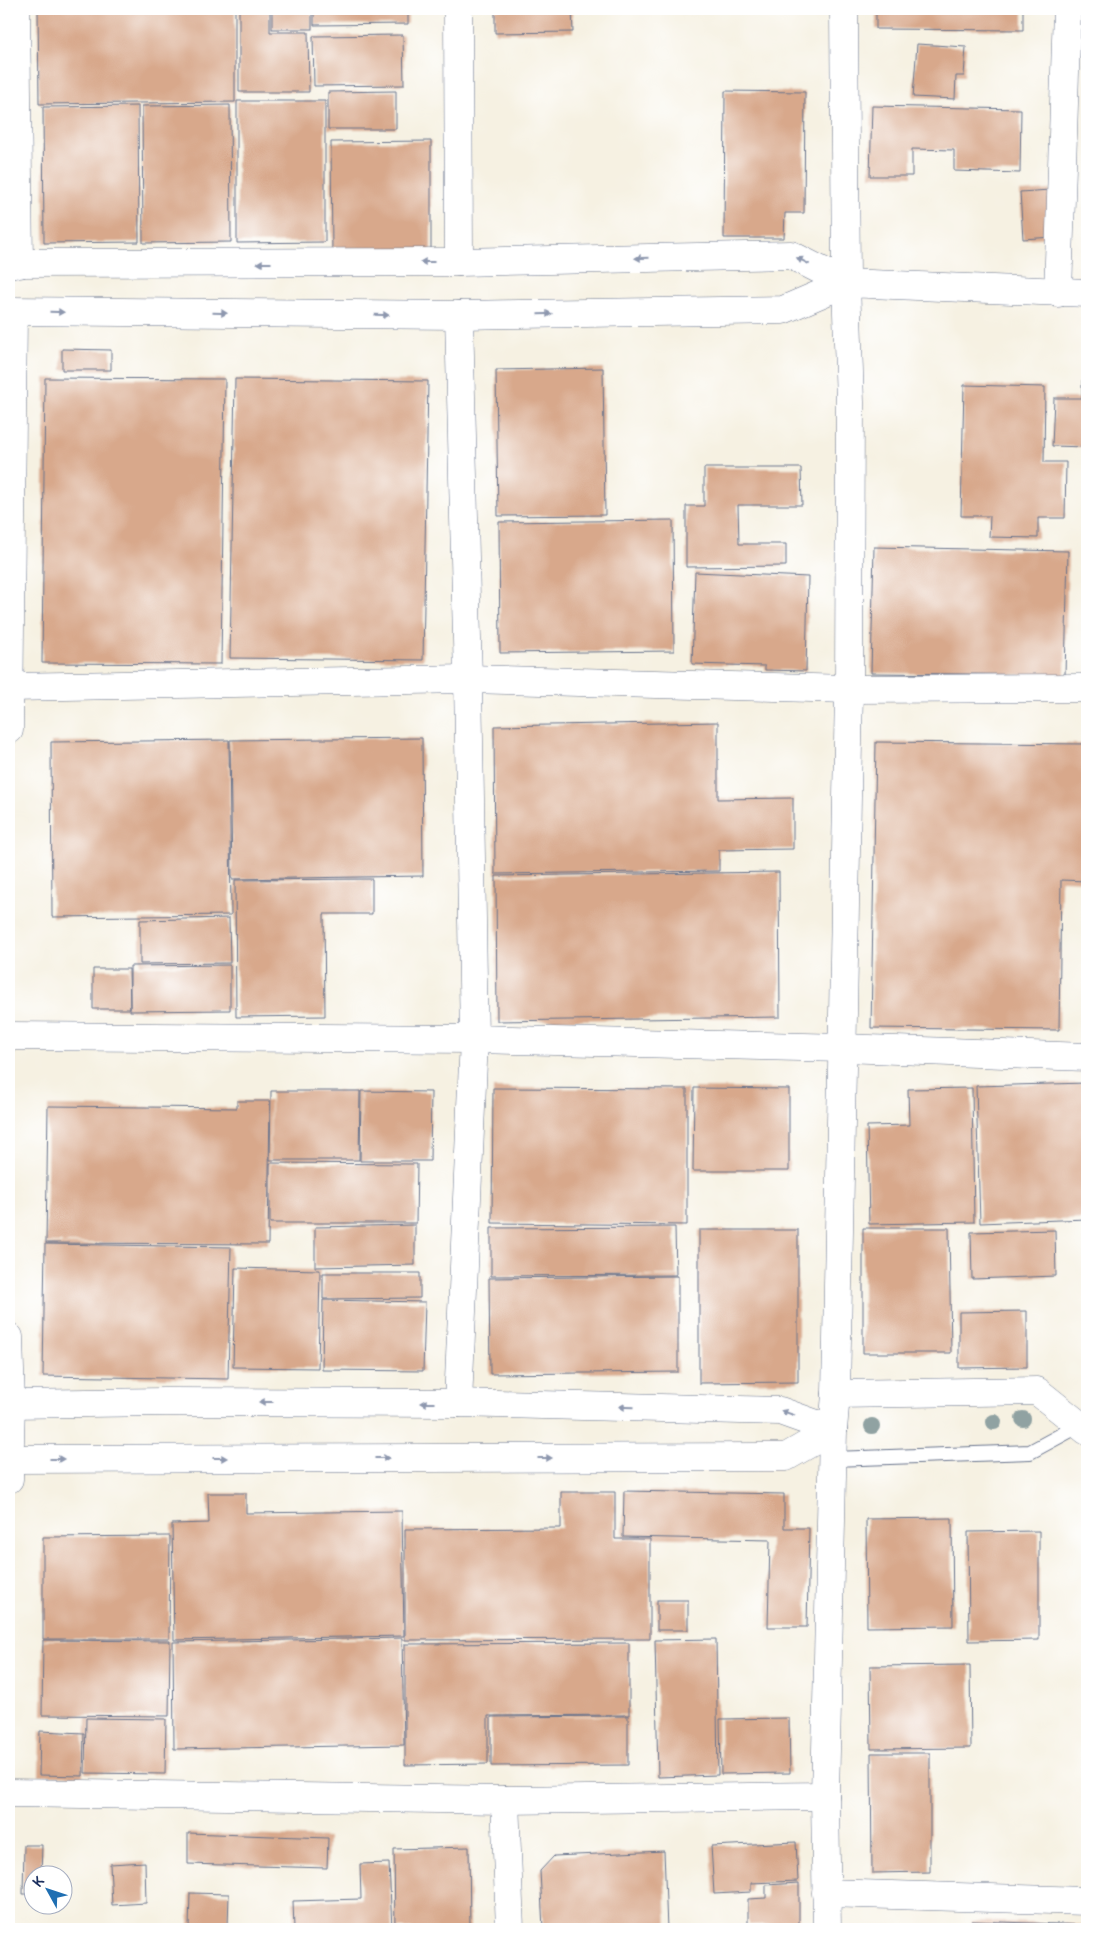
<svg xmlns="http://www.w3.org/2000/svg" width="1096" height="1938" viewBox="0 0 1096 1938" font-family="Pangolin,sans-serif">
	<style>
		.building { fill: #d8a88b }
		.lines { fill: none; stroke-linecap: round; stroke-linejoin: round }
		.service-casing { stroke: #68738c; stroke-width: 16 }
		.minor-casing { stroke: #68738c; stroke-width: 29 }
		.tertiary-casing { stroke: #68738c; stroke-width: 29 }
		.service { stroke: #fff; stroke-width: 14 }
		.minor { stroke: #fff; stroke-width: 28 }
		.tertiary { stroke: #fff; stroke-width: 28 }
		.tree { fill: #90a2a2 }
		.oneway { fill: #8d97ae }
	</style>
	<rect width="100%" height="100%" fill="#fff"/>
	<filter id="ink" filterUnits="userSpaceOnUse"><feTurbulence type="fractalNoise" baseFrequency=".02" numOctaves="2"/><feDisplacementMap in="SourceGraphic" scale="10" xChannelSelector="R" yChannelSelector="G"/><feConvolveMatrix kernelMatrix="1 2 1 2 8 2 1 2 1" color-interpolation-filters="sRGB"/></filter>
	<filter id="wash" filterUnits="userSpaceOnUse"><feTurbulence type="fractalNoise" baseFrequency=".0096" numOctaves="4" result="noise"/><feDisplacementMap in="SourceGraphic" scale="20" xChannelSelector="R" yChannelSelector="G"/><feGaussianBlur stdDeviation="1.12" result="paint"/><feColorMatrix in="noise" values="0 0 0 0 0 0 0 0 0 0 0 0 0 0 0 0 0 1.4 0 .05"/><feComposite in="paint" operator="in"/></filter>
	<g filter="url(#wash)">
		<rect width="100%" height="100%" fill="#f6f1e2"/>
		<g id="blocks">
			<g class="building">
				<path d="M38,9H235V102L39,104Z"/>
				<path d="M239,9H270V32H308L309,92H239Z"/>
				<rect x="272" y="9" width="40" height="20"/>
				<path d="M314,9H408V24L314,25Z"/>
				<path d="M495,9H572L573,32L495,33Z"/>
				<path d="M876,9H1023V30L876,29Z"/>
				<path d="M403,35L404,85L314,86L313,36Z"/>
				<path d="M917,44L966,47L964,76H956L955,99L913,97Z"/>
				<path d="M396,91V129H328V92Z"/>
				<path d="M725,91L805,92L804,213H785L784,238H724Z"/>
				<path d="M237,101H325V242L237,243Z"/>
				<path d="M230,105L231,242L143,243L142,106Z"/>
				<path d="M138,106L139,242L44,243L43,107Z"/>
				<path d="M872,106L1021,109L1020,173L954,171V150L912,149V176H870Z"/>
				<path d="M431,141V252L332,253L331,142Z"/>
				<path d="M1050,190L1053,237L1023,239L1020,192Z"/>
				<path d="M62,349L111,350V370H62Z"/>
				<path d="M603,368L605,515L498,516L496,370Z"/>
				<path d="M45,378L225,379L221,664L42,663Z"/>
				<path d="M235,379L428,381L423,660L230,658Z"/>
				<path d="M1082,380H1087V447L1052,446L1054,398H1082Z"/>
				<path d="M964,385L1045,387L1044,462H1066L1065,518H1038V538L989,537L990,516H961Z"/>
				<path d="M704,468H801L802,505H738L739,544H786V566L686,567V506H704Z"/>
				<path d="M673,520L674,651L500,653L499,522Z"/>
				<path d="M874,547L1068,551L1065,675L871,673Z"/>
				<path d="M695,572L808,577L806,671L765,670V666L692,664Z"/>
				<path d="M718,722V799L793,798V849L719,850V871L495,874L494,726Z"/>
				<path d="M422,738L423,876L232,879L230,740Z"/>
				<path d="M229,740L231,915L52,917L51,742Z"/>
				<path d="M876,742L1087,744V881L1061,880L1059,1030L871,1028Z"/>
				<path d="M779,872L780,1017L497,1021L496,876Z"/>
				<path d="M372,879V914H324L325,1016L236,1017L235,880Z"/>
				<path d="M229,918L230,963L140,964V920Z"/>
				<path d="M230,965V1010L130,1011V966Z"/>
				<path d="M93,969H129L130,1009H93Z"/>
				<path d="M1087,1083V1219L980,1223L976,1086Z"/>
				<path d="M493,1088L687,1089V1225L492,1223Z"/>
				<path d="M694,1088L789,1089V1171H693Z"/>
				<path d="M972,1088L974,1222L869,1224L867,1126L909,1125L908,1089Z"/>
				<path d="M271,1091H360L359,1160H270Z"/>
				<path d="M361,1091L431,1092L430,1161H360Z"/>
				<path d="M237,1101H270L268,1244L46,1243L48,1106L237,1108Z"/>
				<path d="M270,1163L417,1164L416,1223H270Z"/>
				<path d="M415,1225V1265L315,1267V1227Z"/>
				<path d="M675,1227L676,1275L491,1276V1228Z"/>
				<path d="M863,1228H949L951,1353H863Z"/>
				<path d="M699,1230H798V1382L699,1383Z"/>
				<path d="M1055,1230L1056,1276L972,1279L971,1232Z"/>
				<path d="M45,1244L231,1247L228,1379L43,1376Z"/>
				<path d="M235,1268L320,1270L318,1368L233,1367Z"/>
				<path d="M323,1273H420V1298L323,1299Z"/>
				<path d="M678,1276V1372L490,1374L489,1278Z"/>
				<path d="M323,1300L425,1302L423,1371L322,1370Z"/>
				<path d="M1027,1311V1367L959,1368V1312Z"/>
				<path d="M624,1491L784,1494V1528H809L807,1627H768L770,1540L623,1537Z"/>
				<path d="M561,1492H615V1539H650V1639L405,1640V1529L561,1528Z"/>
				<path d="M208,1493H246V1513L402,1511L404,1636L174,1640L172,1524L209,1523Z"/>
				<path d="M952,1518L953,1626L867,1627L866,1519Z"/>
				<path d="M1039,1531V1640L969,1641L968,1532Z"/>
				<path d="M170,1536L169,1639H43V1537Z"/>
				<rect x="657" y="1600" width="31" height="30"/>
				<path d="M402,1638L404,1745L174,1749L173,1642Z"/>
				<path d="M716,1639L718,1775L658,1777L655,1640Z"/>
				<path d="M43,1640L170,1641L169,1716L42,1715Z"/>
				<path d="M629,1643V1715L488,1716V1764L405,1765V1644Z"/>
				<path d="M970,1665L971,1748L871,1749L870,1666Z"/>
				<path d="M628,1716V1765L491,1766V1717Z"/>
				<path d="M86,1718L166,1719L165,1774L85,1773Z"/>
				<path d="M789,1718L790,1773L721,1774L720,1719Z"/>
				<path d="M40,1731L84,1733L83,1776L39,1775Z"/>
				<path d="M871,1753H930V1872L872,1873Z"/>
				<path d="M188,1833L328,1838L327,1868L188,1864Z"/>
				<path d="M796,1842L798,1881L751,1883V1892L714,1894L711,1846Z"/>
				<path d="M24,1845H42L41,1876H32V1894H23Z"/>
				<path d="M469,1847L470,1929H395L394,1849Z"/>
				<path d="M664,1851L667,1929H543L540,1871L554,1856Z"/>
				<path d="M145,1862L146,1903L112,1905L110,1864Z"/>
				<path d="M389,1863L392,1929H362V1926L294,1929L293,1901L361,1899L360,1864Z"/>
				<path d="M799,1883V1924L748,1925V1899L766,1898V1885Z"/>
				<path d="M190,1893L229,1894L228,1926L265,1927V1929H189Z"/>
				<path d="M972,1921L1087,1925V1929H971Z"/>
			</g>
		</g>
	</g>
	<g filter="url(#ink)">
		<use href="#blocks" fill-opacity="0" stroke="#68738c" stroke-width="1"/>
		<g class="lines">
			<defs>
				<path id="service" d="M833,1459L1030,1452L1080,1425"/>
				<g id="minor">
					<path d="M16,9L19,264"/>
					<path d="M458,9L459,262"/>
					<path d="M1058,293L1067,9"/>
					<path d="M9,687L468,679L849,689L1087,688"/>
					<path d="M9,730L13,311"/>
					<path d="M9,1036L474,1039L843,1048L1087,1057"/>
					<path d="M9,1337L11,1404L9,1479"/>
					<path d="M836,1394L1037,1391L1087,1431"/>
					<path d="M458,1403L474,1039L468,679L459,315"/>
					<path d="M9,1793L505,1800L825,1796"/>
					<path d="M505,1800L510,1929"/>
					<path d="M826,1893L1087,1901"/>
					<path d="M827,1929L825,1796L833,1430L836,1394L849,689L850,402L846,283L1087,293"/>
				</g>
				<g id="tertiary">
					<path d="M844,9L846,283"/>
					<path d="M9,263L459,262L791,255L846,283"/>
					<path d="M9,311L459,315L783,310L846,283"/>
					<path d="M9,1404L165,1402L458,1403L780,1411L833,1430"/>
					<path d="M9,1459L786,1457L833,1430"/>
				</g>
			</defs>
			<use href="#service" class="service-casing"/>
			<use href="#minor" class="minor-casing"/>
			<use href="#tertiary" class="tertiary-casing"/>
			<use href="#service" class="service"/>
			<use href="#minor" class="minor"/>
			<use href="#tertiary" class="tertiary"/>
		</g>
		<g class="tree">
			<circle cx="1023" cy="1419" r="8"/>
			<circle cx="994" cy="1422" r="8"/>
			<circle cx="872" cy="1426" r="8"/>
		</g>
		<defs><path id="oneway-solid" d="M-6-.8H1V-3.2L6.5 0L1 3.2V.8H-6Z" transform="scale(1.25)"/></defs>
		<g class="oneway">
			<use href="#oneway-solid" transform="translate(642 258) rotate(179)"/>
			<use href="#oneway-solid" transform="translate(803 261) rotate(-153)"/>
			<use href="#oneway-solid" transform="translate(427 262) rotate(180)"/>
			<use href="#oneway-solid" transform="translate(264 263) rotate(180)"/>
			<use href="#oneway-solid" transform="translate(57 312) rotate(1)"/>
			<use href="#oneway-solid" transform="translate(220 313) rotate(1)"/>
			<use href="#oneway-solid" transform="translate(545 314) rotate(-1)"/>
			<use href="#oneway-solid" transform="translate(382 315) rotate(1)"/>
			<use href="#oneway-solid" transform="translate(266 1402) rotate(-180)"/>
			<use href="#oneway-solid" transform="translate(428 1403) rotate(-180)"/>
			<use href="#oneway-solid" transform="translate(626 1407) rotate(-179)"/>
			<use href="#oneway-solid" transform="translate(788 1413) rotate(-161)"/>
			<use href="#oneway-solid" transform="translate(220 1458)"/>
			<use href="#oneway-solid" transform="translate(382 1458)"/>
			<use href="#oneway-solid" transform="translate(545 1458)"/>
			<use href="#oneway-solid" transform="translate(57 1459)"/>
		</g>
	</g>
	<rect width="1096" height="1938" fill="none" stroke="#fff" stroke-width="30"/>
	<g transform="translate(48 1890) rotate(310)"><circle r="24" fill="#ffffff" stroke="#a4acbf"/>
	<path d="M0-4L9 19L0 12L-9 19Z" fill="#1f6fb2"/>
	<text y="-8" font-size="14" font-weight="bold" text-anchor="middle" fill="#1b2f5e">K</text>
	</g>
</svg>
